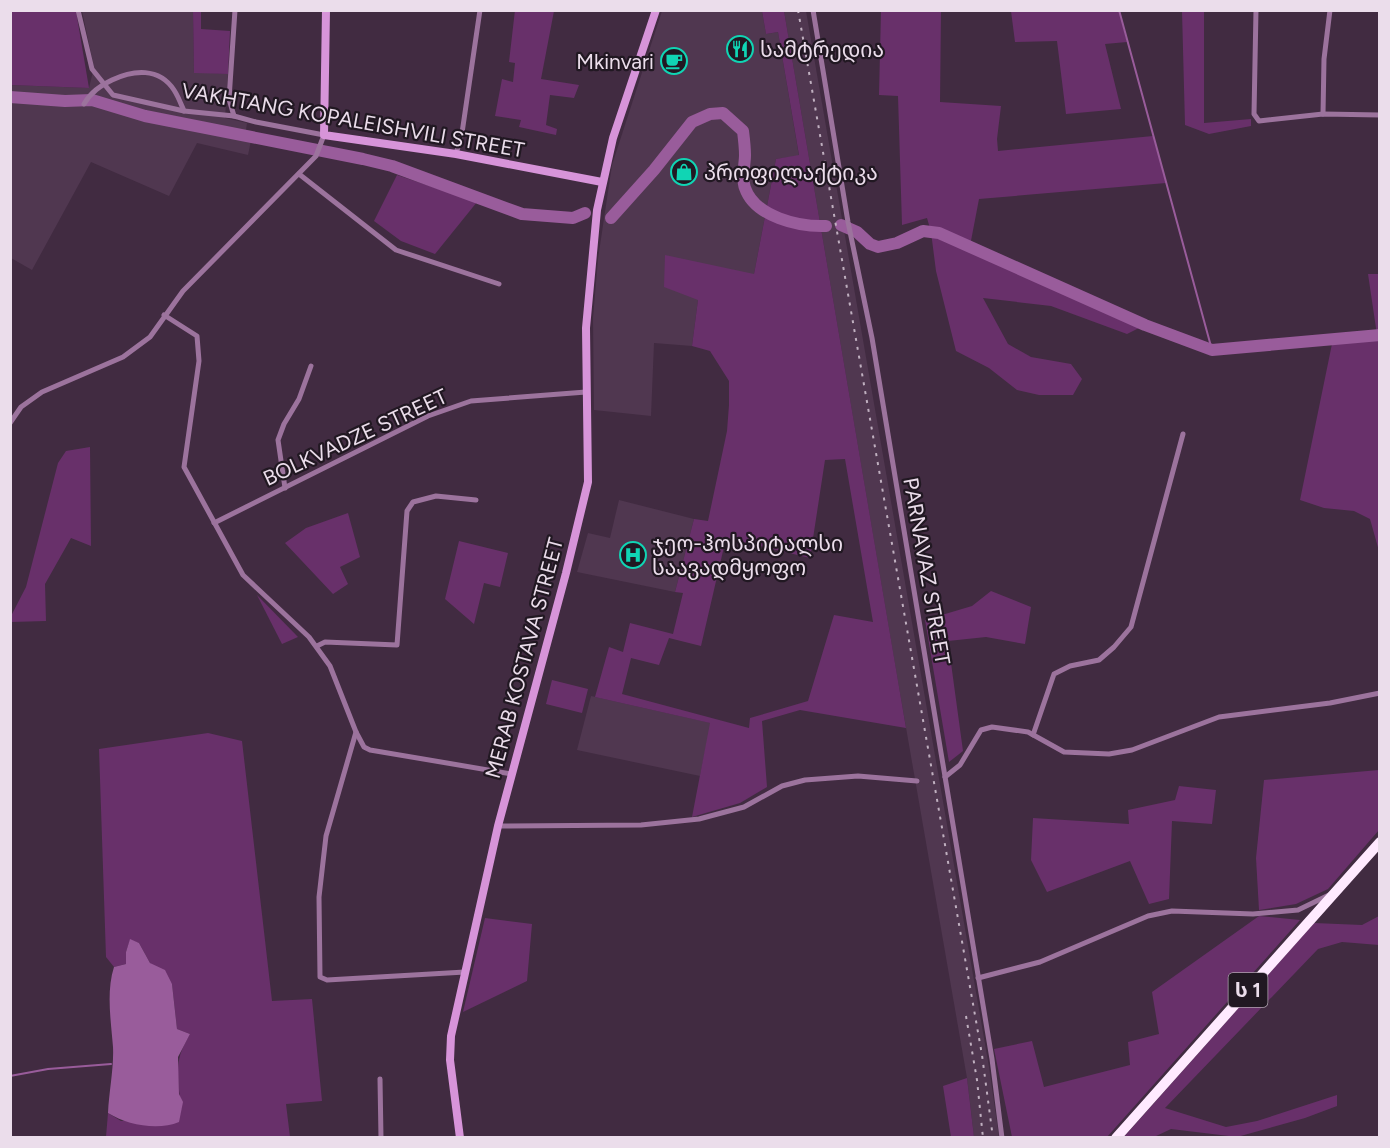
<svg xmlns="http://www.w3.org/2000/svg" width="1390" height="1148" viewBox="0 0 1390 1148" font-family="Figtree,'Noto Sans Georgian',sans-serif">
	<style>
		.built { fill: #503750 }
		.green { fill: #68306a; fill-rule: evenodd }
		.water { fill: #995c9b }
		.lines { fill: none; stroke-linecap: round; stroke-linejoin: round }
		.stream { stroke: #995c9b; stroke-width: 2 }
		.river { stroke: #995c9b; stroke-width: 12 }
		.street { stroke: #9c739d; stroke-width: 5 }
		.secondary { stroke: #d794d9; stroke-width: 8 }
		.highway { stroke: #ffeaff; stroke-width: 10 }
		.rail { stroke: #c0b0c0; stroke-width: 2; stroke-dasharray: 3 6; stroke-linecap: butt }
		.labels { text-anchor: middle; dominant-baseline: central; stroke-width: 4.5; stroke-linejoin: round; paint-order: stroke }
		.shield { fill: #211822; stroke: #aea2af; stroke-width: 1.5 }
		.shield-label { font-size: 20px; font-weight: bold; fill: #ebddeb }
		.poi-label { font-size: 21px; fill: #ebddeb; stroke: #211822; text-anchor: start }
		.street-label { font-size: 21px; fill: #ebddeb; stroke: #211822 }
	</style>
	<rect width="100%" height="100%" fill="#412b41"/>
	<g class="built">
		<path d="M82,11H193L194,72L228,74L225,118L247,123L246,130L253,131L248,155L197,143L169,196L91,162L32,270L11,258V85L89,88L94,67Z"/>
		<path d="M662,11H762L766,34L778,32L799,156L776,159L754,274L698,300L692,346L654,343L651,416L594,410L593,318L598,259L612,165Z"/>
		<path d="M784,11H806L989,1067L999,1137H974L967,1078L896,670Z"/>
		<path d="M619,500L694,519L675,592L577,572L588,533L610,538Z"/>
		<path d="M591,696L711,723L700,776L577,750Z"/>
	</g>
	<g class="green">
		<path d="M515,10L554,11L541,79L579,85L574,98L550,95L546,125L557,129L556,135L519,127L521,120L495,116L502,79L513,82L515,63L509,62Z"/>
		<path d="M11,11H76L89,88L11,85Z"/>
		<path d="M193,11H201V29L230,31L228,74L194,73Z"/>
		<path d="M762,11H784L906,728L800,710L762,721L767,787L740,803L692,817L710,723L595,697L609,647L623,652L630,623L673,634L683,593L675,592L694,519L708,521L727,431L729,405V381L710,351L692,346L698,300L664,287L665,255L754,274L776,159L799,155L778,32L766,34ZM845,459L873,622L834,615L808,701L750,718L749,728L622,694L631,658L659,665L669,638L701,646L726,538L810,558L825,460Z"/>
		<path d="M881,11H941L940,102L1001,106L997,139L998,151L1153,136L1166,183L979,199L970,246L1145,325L1127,334L1051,306L983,298L1008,344L1031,357L1071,364L1082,379L1073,395H1039L1017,390L989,368L956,351L936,271L931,232L927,218L902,225L898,96L879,95Z"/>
		<path d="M1011,11H1119L1127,42L1105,44L1121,109L1066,114L1057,41L1015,42Z"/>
		<path d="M1182,11H1204V123L1251,119V126L1209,134L1185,125Z"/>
		<path d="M397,175L477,202L435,254L401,241L374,221Z"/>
		<path d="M1368,274H1380L1379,551L1370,519L1354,511L1324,508L1300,500L1333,339L1377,335Z"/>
		<path d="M90,447L91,546L71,538L45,584L46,621L11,622V616L26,587L58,463L66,451Z"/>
		<path d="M348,513L360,557L340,567L348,584L333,594L285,543L306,528Z"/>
		<path d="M459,541L508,553L500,587L484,583L474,624L445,599Z"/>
		<path d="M991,591L1031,607L1025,644L986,637L948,641L963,751L949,762L925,620L972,606Z"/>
		<path d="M257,595L298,637L282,644Z"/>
		<path d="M552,680L588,689L582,713L546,704Z"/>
		<path d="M208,733L242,741L272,1001L312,999L322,1101L286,1104L290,1137H106L108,1113L121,1121L180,1114C183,1104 180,1100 179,1090C177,1065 177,1056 190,1034L177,1029L172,984L150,963L139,943L130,940L126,952V964L114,967L106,957L99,749Z"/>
		<path d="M1379,770V830L1328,889L1296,904L1259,910L1256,858L1264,780Z"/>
		<path d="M1179,786L1216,790L1212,824L1172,821L1169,899L1149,904L1130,861L1047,892L1031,860L1033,818L1129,824L1128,810L1175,800Z"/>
		<path d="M1259,916L1300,920L1107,1137H1012L994,1049L1032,1041L1044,1087L1130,1065L1128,1042L1159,1034L1152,992Z"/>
		<path d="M1379,916V945L1342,942L1318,949L1165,1108L1226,1127L1257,1121L1337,1095V1106L1305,1118L1237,1137L1171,1129L1154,1137L1123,1138L1314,923L1362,925Z"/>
		<path d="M485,918L532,924L527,981L463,1012Z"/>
		<path d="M967,1078L974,1137H951L943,1086Z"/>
	</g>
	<path class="water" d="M130,939L139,943L150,963L165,970L172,984L177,1029L190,1034L178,1057L179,1094L183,1102L179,1122C158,1131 127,1125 108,1113C109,1091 114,1068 113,1047C111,1021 106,992 114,967L126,964V952Z"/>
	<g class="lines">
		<g class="stream">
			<path d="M1119,10L1212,350"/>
			<path d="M10,1076L48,1069L111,1064"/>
		</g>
		<g class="river">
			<path d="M10,97L65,101L92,100L145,116L363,159L392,166L522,214L573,218L585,213"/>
			<path d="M611,218L654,170L692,122L710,114L723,113L743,131C744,139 745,147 745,155C745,165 741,178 745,188C755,217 799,227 826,226"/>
			<path d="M841,225L857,232L870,244L878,247L897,243L923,231L939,233L1145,325L1212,350L1380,335"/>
		</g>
		<g class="street">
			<path d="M813,10L848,222L872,338L992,1059L1002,1138"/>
			<path d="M1256,10L1254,114L1259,121L1323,114L1380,115"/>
			<path d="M84,104C91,92 100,86 112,80C133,70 159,67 174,90C178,96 181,104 184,111"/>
			<path d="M1323,114L1324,59L1330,10"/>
			<path d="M234,116L229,99L235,10"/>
			<path d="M456,154L462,133L480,10"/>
			<path d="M299,174L396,250L499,284"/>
			<path d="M164,315L197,336L199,361L184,467L243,575L309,637L330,666L356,732L364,747L370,750L512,774"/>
			<path d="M10,423L21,407L42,392L123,357L150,337L183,291L316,156L324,135L256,122L234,116L184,111L113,95L92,69L78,10"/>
			<path d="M285,488L278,440L284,424L299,399L311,366"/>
			<path d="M214,523L428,416L471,401L586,392"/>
			<path d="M317,646L325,642L397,645L407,511L413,502L436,496L476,500"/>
			<path d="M356,732L326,836L319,897L320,977L327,980L465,972"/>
			<path d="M1033,735L1054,674L1070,666L1099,660L1114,647L1131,627L1183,434"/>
			<path d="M945,777L960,765L981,730L992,727L1028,732L1064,752L1109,754L1132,750L1219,717L1330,703L1380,693"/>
			<path d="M498,826L641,825L699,819L744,807L782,786L805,780L858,776L917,781"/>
			<path d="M978,978L1040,962L1148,916L1172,911L1253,914L1298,910L1329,895"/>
			<path d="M380,1079L381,1138"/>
		</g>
		<g class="secondary">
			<path d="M326,10L324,135L456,154L602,182"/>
			<path d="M460,1138L450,1060L451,1036L498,826L566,573L588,482L586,328L597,210L613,138L656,10"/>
		</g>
		<path class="highway" d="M1116,1138L1380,842"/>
		<g class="rail">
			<path d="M798,10L982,1055L993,1138"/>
			<path d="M966,1016L977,1080L983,1138"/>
		</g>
	</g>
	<defs>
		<symbol id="restaurant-ring" viewBox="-11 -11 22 22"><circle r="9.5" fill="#211822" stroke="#10d5b4" stroke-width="1.5"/><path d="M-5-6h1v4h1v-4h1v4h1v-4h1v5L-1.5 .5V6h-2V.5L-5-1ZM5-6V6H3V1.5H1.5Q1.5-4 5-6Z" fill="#10d5b4"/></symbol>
		<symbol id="cafe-ring" viewBox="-11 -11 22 22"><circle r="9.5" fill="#211822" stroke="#10d5b4" stroke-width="1.5"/><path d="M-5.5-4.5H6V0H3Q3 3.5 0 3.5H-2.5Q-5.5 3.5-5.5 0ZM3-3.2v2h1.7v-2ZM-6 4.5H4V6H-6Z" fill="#10d5b4"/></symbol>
		<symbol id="shop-ring" viewBox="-11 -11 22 22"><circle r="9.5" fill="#211822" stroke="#10d5b4" stroke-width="1.5"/><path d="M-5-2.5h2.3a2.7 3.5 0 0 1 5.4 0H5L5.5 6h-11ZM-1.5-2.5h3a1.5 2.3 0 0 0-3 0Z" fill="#10d5b4"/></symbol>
		<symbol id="hospital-ring" viewBox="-11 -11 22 22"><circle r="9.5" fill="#211822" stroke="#10d5b4" stroke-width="1.5"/><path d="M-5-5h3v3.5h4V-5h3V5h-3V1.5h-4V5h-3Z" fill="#10d5b4"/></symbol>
	</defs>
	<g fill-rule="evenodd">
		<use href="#restaurant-ring" x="725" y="34" width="30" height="30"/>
		<use href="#cafe-ring" x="659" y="46" width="30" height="30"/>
		<use href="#shop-ring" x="669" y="157" width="30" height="30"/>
		<use href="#hospital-ring" x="618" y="540" width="30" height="30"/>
	</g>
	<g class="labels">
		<rect class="shield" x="1228.5" y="973" width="39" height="34" rx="4.5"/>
		<g class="shield-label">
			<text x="1248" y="990">ს 1</text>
		</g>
		<g class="poi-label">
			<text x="760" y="49">სამტრედია</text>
			<text x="654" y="61" text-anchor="end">Mkinvari</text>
			<text x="704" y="172">პროფილაქტიკა</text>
			<text x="652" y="543">ჯეო-ჰოსპიტალსი<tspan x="652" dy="24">საავადმყოფო</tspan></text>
		</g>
		<g class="street-label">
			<text transform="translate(353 120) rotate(10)">VAKHTANG KOPALEISHVILI STREET</text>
			<text transform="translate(355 437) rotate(-25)">BOLKVADZE STREET</text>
			<text transform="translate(927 571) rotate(80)">PARNAVAZ STREET</text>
			<text transform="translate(524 658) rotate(-75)">MERAB KOSTAVA STREET</text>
		</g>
	</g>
	<rect width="1390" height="1148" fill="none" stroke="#ebddeb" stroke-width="24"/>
</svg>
